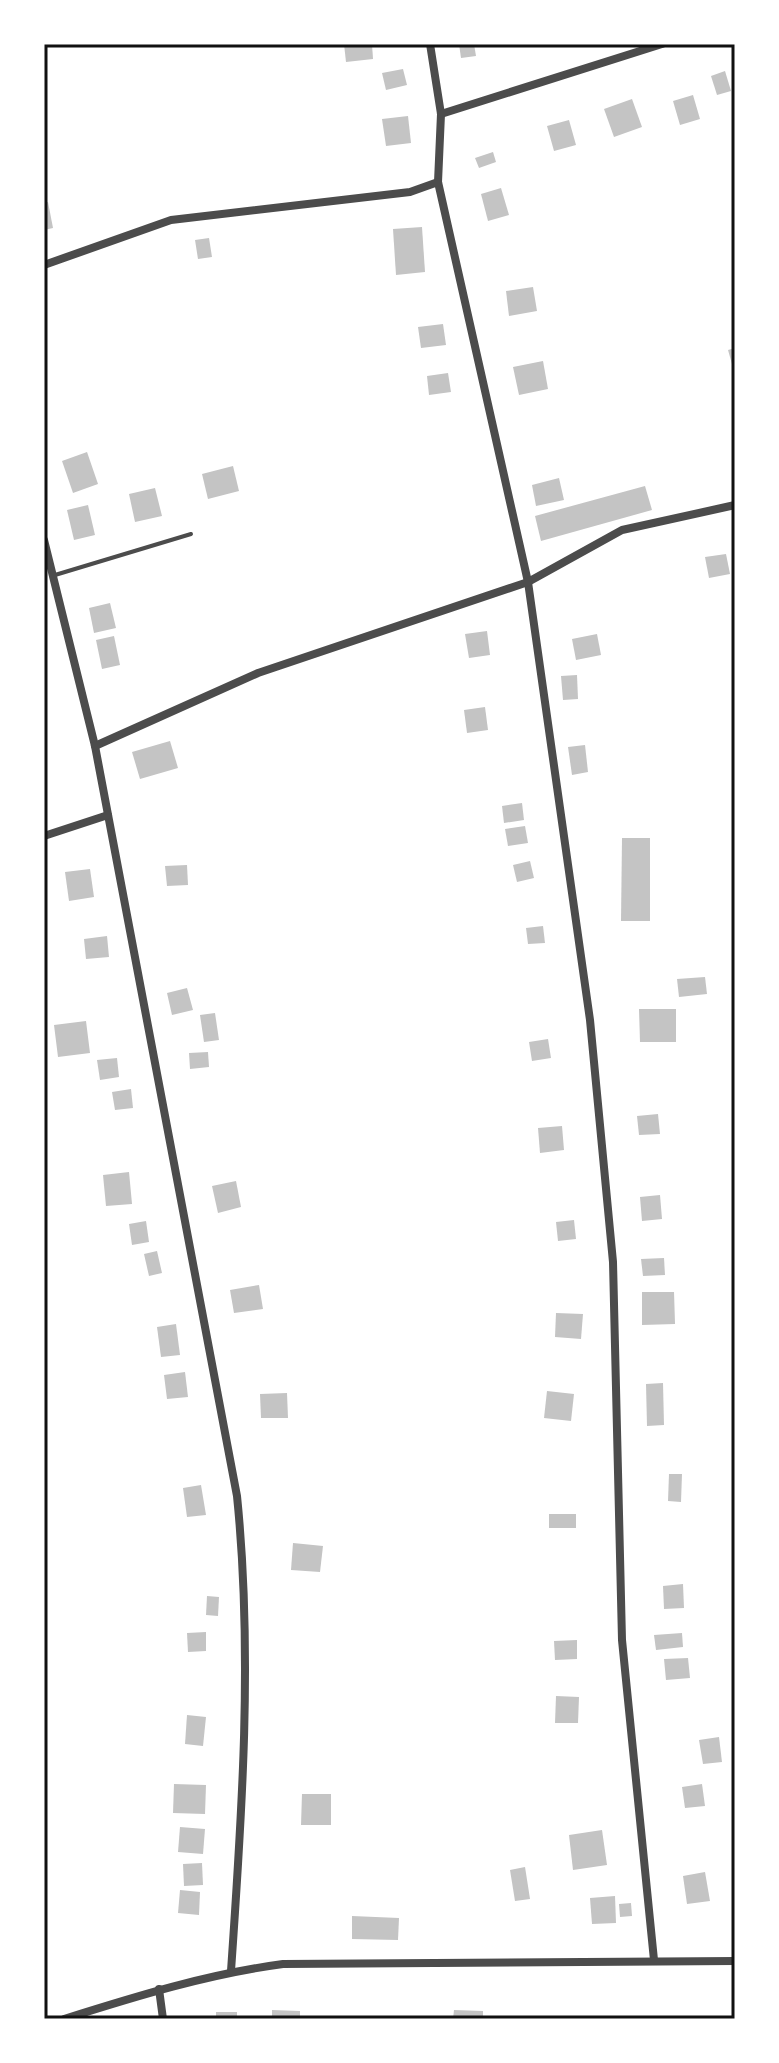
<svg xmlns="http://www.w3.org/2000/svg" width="779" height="2063" viewBox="0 0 779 2063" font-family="'Sofia Sans Condensed',sans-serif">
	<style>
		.building { fill: #c4c4c4 }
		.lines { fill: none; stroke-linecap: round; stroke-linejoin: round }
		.service { stroke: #4c4c4c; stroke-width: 4 }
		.minor { stroke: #4c4c4c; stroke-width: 8 }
		.neatline { fill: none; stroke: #111; stroke-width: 3 }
	</style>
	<rect width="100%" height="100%" fill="#fff"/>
	<g class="building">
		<path d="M344,44H372L373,59L346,62Z"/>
		<path d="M459,44H474L476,56L461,58Z"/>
		<path d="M403,69L407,85L386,90L382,73Z"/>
		<path d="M725,71L731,91L717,95L711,76Z"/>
		<path d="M693,95L700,119L680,125L673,101Z"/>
		<path d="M632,99L642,127L614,137L604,109Z"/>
		<path d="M408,116L411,143L386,146L382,119Z"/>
		<path d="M569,120L576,145L554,151L547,126Z"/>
		<path d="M493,152L496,162L479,168L475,158Z"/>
		<path d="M501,188L509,215L488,221L481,194Z"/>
		<path d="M48,202L53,228L44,230V203Z"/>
		<path d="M422,227L425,272L396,275L393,229Z"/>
		<path d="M209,238L212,257L198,259L195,240Z"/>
		<path d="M533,287L537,311L509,316L506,291Z"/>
		<path d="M443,324L446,345L421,348L418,327Z"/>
		<path d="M735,348V371H734L728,350Z"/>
		<path d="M543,361L548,389L519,395L513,367Z"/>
		<path d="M448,373L451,392L429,395L427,376Z"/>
		<path d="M87,452L98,484L73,493L62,461Z"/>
		<path d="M233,466L239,491L208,499L202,474Z"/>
		<path d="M559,478L564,500L536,506L532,485Z"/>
		<path d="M645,486L652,510L541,541L535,516Z"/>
		<path d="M155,488L162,516L135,522L129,494Z"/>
		<path d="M88,505L95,535L74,540L67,510Z"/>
		<path d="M726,554L730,574L709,578L705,557Z"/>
		<path d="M110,603L116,628L94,633L89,608Z"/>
		<path d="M487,631L490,655L469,658L465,634Z"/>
		<path d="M597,634L601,655L576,660L572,639Z"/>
		<path d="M114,636L120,665L102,669L96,640Z"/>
		<path d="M577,675L578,699L563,700L561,676Z"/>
		<path d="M485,707L488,730L467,733L464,710Z"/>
		<path d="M170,741L178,768L140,779L132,752Z"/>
		<path d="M585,745L588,772L572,775L568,747Z"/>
		<path d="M522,803L524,820L504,823L502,806Z"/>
		<path d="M525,826L528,843L508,846L505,829Z"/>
		<path d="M622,838H650V921H621Z"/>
		<path d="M530,861L534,878L517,882L513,865Z"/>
		<path d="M187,865L188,885L167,886L165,866Z"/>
		<path d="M90,869L94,897L69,901L65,872Z"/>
		<path d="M543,926L545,943L528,944L526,928Z"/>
		<path d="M107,936L109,957L86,959L84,939Z"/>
		<path d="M705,977L707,994L679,997L677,979Z"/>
		<path d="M187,988L193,1010L172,1015L167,993Z"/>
		<path d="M639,1009H676V1042H640Z"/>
		<path d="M215,1013L219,1040L204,1042L200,1015Z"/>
		<path d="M86,1021L90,1053L58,1057L54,1025Z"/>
		<path d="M548,1039L551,1058L532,1061L529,1042Z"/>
		<path d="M208,1052L209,1067L190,1069L189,1053Z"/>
		<path d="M117,1058L119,1077L100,1080L97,1060Z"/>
		<path d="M131,1089L133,1108L115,1110L112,1092Z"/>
		<path d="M658,1114L660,1134L639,1135L637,1116Z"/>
		<path d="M562,1126L564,1150L540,1153L538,1128Z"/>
		<path d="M129,1172L132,1204L106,1206L103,1175Z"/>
		<path d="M236,1181L241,1207L218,1213L212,1186Z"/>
		<path d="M660,1195L662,1219L642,1221L640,1197Z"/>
		<path d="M574,1220L576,1239L558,1241L556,1222Z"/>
		<path d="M146,1221L149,1242L132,1245L129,1224Z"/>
		<path d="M157,1251L162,1273L149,1276L144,1254Z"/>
		<path d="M664,1258L665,1275L643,1276L641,1259Z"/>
		<path d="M259,1285L263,1309L234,1313L230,1290Z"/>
		<path d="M642,1292H674L675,1324L642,1325Z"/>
		<path d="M556,1313L583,1314L581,1339L555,1337Z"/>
		<path d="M176,1324L180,1355L161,1357L157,1327Z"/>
		<path d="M185,1372L188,1397L167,1399L164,1375Z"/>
		<path d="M663,1383L664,1425L647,1426L646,1384Z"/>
		<path d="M547,1391L574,1394L571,1421L544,1418Z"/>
		<path d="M287,1393L288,1418H261L260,1394Z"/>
		<path d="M669,1474H682L681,1502L668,1501Z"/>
		<path d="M201,1485L206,1515L187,1517L183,1488Z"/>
		<rect x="549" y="1514" width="27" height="14"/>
		<path d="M293,1543L323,1546L320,1572L291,1570Z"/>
		<path d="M683,1584L684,1608L664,1609L663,1586Z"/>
		<path d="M207,1596L219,1597L218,1616L206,1615Z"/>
		<path d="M206,1632V1651L188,1652L187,1633Z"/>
		<path d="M682,1633L683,1647L656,1650L654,1635Z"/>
		<path d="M577,1640V1659L555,1660L554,1641Z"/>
		<path d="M688,1658L690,1678L666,1680L664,1659Z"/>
		<path d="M556,1696L579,1697L578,1723H555Z"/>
		<path d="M187,1715L206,1717L203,1746L185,1744Z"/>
		<path d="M719,1737L722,1762L703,1764L699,1740Z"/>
		<path d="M174,1784L206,1785L205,1814L173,1813Z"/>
		<path d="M702,1784L705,1806L685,1808L682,1787Z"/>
		<path d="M302,1794H331V1825H301Z"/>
		<path d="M180,1827L205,1829L203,1854L178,1852Z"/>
		<path d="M602,1830L607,1865L573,1870L569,1835Z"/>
		<path d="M202,1863L203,1885L184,1886L183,1864Z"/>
		<path d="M525,1867L530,1899L515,1901L510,1870Z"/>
		<path d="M705,1872L710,1901L687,1904L683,1876Z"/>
		<path d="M180,1890L200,1892L199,1915L178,1913Z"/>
		<path d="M615,1896L616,1923L592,1924L590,1898Z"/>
		<path d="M631,1903L632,1916L620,1917L619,1904Z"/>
		<path d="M352,1916L399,1918L398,1940L352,1939Z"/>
		<path d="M272,2010L300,2011V2019H272Z"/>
		<path d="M454,2010L483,2011V2019H453Z"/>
		<rect x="216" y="2012" width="21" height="7"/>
	</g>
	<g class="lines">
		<path class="service" d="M55,575L191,534"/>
		<g class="minor">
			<path d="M430,44L441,114L438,182L528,582L590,1020L613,1262L622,1640L654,1960"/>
			<path d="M441,114L662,44"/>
			<path d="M44,265L171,220L410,192L438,182"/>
			<path d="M44,540L95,746L237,1496C253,1653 242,1814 231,1971"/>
			<path d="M95,746L258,673L528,582L622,530L735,505"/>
			<path d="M44,836L108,815"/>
			<path d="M159,1989L163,2019"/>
			<path d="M64,2019C137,1996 208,1974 283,1964L735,1961"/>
		</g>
	</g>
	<rect width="779" height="2063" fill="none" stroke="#ffffff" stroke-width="92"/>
	<rect x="46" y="46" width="687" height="1971" class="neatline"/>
</svg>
